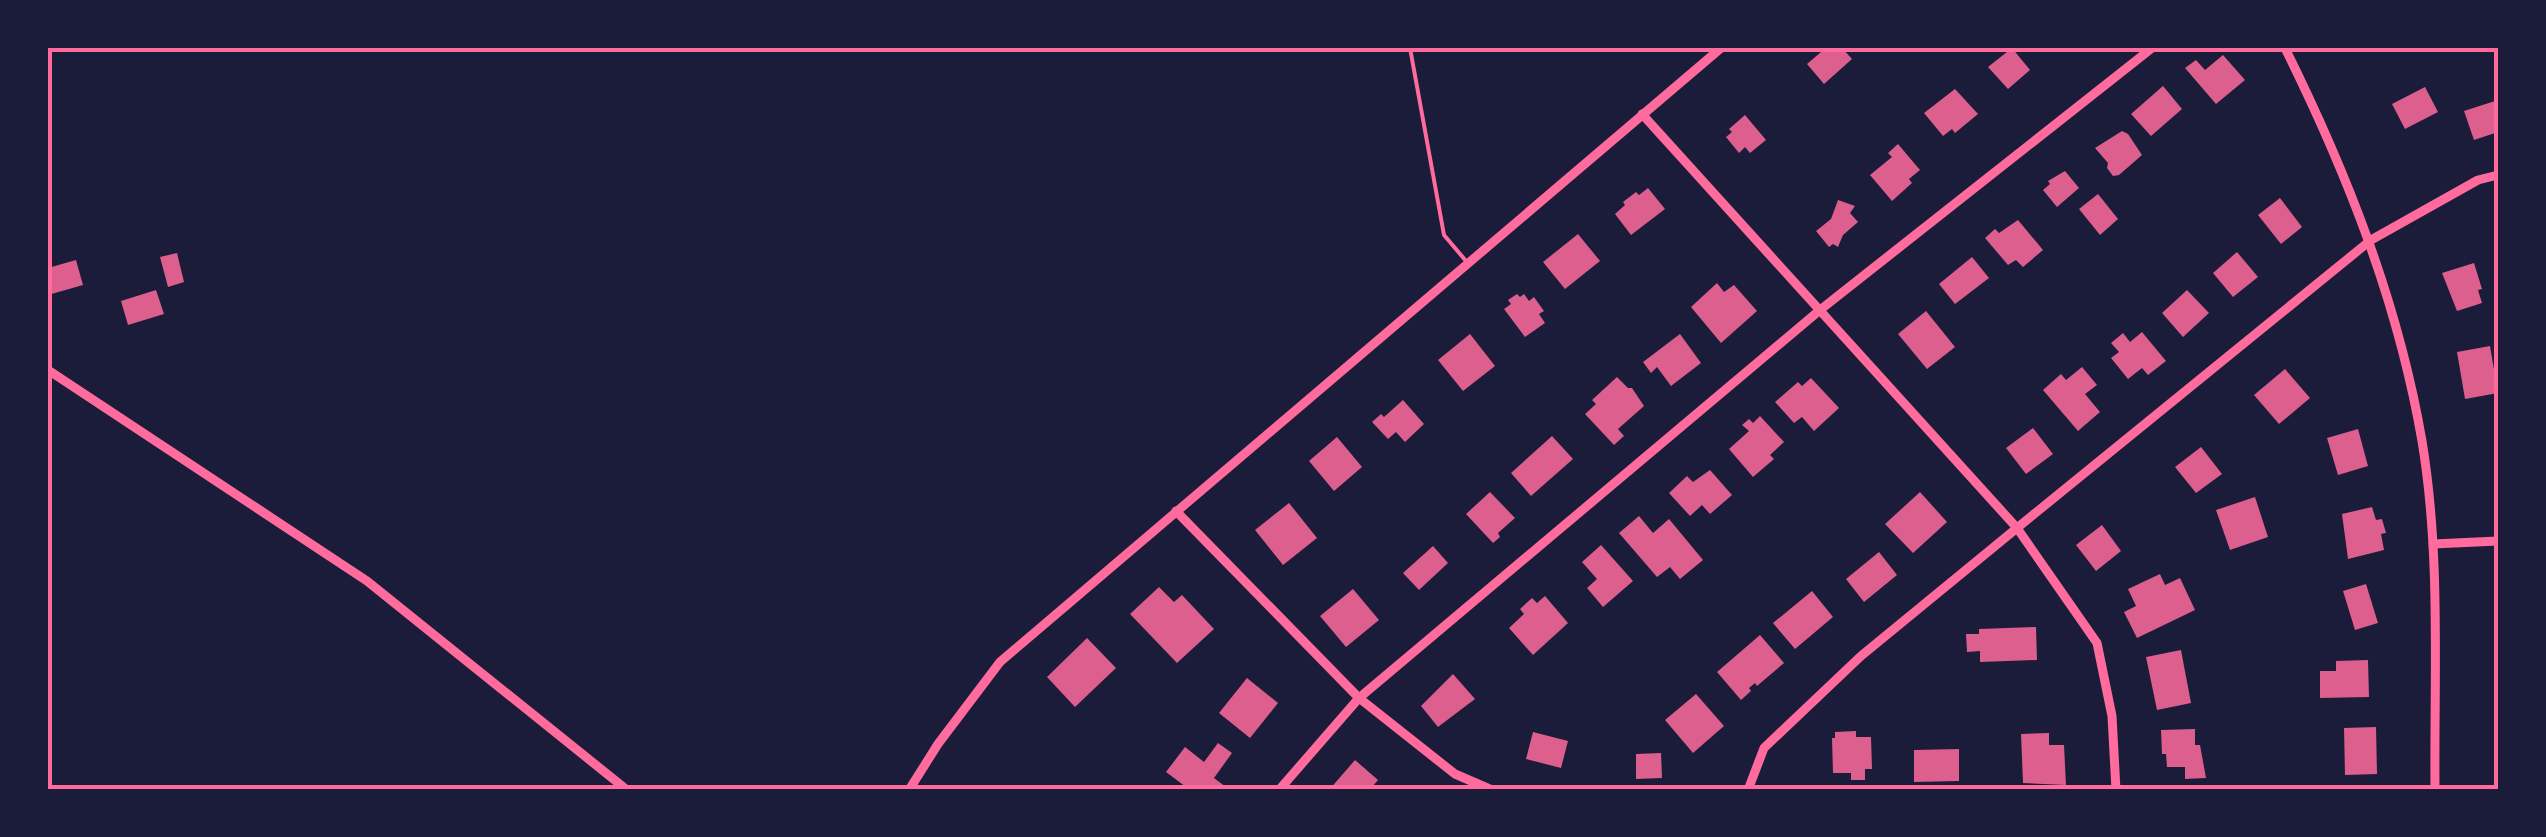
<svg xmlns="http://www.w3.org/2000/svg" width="2546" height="837" viewBox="0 0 2546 837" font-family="Ubuntu,sans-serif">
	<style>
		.building { fill: #dd5f8e }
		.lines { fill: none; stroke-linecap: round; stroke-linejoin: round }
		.service { stroke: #ff6b9d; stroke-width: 4 }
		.minor { stroke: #ff6b9d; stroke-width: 9 }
		.neatline { fill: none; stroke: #ff6b9d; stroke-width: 4 }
	</style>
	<rect width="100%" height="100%" fill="#1b1b3a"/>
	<g class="building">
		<path d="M1818,48H1842L1852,59L1824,84L1807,64L1821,52Z"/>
		<path d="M2012,48L2030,70L2008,89L1988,67Z"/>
		<path d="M2223,55L2245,80L2216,104L2185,68L2196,60L2205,70Z"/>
		<path d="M2163,86L2182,109L2151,136L2131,114Z"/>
		<path d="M2425,87L2438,112L2405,129L2392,104Z"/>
		<path d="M1955,89L1978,114L1955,133L1952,129L1943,136L1924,113Z"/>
		<path d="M2498,100V132L2474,140L2464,111Z"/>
		<path d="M1745,115L1766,140L1750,153L1745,147L1739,153L1726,137L1732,132L1729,129Z"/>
		<path d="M2122,131L2128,134L2142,155L2119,175L2113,176L2107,168L2108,163L2095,148Z"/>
		<path d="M1898,144L1920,170L1909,179L1912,183L1892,201L1870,175L1892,157L1888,153Z"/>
		<path d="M2065,171L2079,188L2057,207L2043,190L2050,184L2048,181Z"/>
		<path d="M1648,188L1665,209L1631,235L1615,214L1625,205L1623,202L1636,192L1639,195Z"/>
		<path d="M2098,194L2118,219L2100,235L2079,209Z"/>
		<path d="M2280,198L2302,227L2281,244L2258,215Z"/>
		<path d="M1838,200L1855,206L1850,213L1858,222L1843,235L1838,247L1833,244L1829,247L1816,231L1831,219Z"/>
		<path d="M2018,220L2043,250L2023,267L2016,260L2008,265L1985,238L1995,229L1999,233Z"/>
		<path d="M1578,234L1600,261L1565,289L1543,262Z"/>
		<path d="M2237,252L2258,277L2233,297L2213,273Z"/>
		<path d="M177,253L184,282L168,287L160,257Z"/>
		<path d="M1972,257L1989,278L1955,304L1939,284Z"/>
		<path d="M76,260L83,285L48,295V268Z"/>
		<path d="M2474,263L2482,289L2478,290L2482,303L2457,311L2442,273Z"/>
		<path d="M1717,283L1724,292L1734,285L1757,311L1721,343L1691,307Z"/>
		<path d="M156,290L164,314L128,325L121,301Z"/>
		<path d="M2187,290L2209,313L2183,337L2162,313Z"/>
		<path d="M1517,294L1520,297L1524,294L1529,301L1534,297L1544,311L1539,314L1545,323L1525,337L1504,309L1511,304L1508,300Z"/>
		<path d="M1926,311L1955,347L1927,369L1898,334Z"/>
		<path d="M2142,332L2166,361L2148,375L2142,368L2128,379L2111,358L2119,352L2111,343L2123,333L2130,342Z"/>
		<path d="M1470,334L1495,366L1463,391L1438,360Z"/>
		<path d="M1680,334L1701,363L1671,386L1657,367L1651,373L1643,362Z"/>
		<path d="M2490,346L2498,393L2465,399L2457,352Z"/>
		<path d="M2082,367L2097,385L2085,394L2100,412L2078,431L2043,390L2061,374L2066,380Z"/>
		<path d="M2285,369L2310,398L2279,424L2254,395Z"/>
		<path d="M1617,377L1628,388H1632L1644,406L1618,429L1624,436L1614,445L1585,414L1596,404L1592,400Z"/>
		<path d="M1811,378L1839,408L1814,431L1802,417L1794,423L1775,402L1798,382L1802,386Z"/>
		<path d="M1403,400L1424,424L1405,442L1396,432L1388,439L1372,422L1381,414L1384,417Z"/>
		<path d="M1760,416L1784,442L1770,455L1774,459L1753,477L1729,449L1749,431L1742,425L1749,419L1753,423Z"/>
		<path d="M2033,428L2053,454L2026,474L2006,448Z"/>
		<path d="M2358,429L2368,466L2338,475L2327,438Z"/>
		<path d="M1552,436L1573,459L1531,496L1511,473Z"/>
		<path d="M1337,437L1362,467L1334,491L1309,461Z"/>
		<path d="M2201,447L2222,474L2196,493L2175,467Z"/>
		<path d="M1710,470L1732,495L1710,514L1702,505L1690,516L1669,493L1687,476L1693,482Z"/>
		<path d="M1490,492L1515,518L1498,533L1500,537L1493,543L1466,514Z"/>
		<path d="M1920,492L1947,522L1913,553L1885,524Z"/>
		<path d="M2255,497L2268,537L2230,550L2216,510Z"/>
		<path d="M1289,503L1317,538L1283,565L1255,530Z"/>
		<path d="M2372,507L2376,520L2382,519L2386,533L2381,534L2384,550L2348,559L2342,514Z"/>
		<path d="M1639,516L1653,533L1669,519L1703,560L1680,579L1670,567L1657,577L1619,533Z"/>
		<path d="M2102,525L2121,551L2096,571L2076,545Z"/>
		<path d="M1601,545L1633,581L1603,607L1587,588L1597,579L1582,562Z"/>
		<path d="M1433,546L1448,563L1419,590L1403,573Z"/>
		<path d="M1879,552L1897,575L1864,602L1846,579Z"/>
		<path d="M2160,574L2165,585L2180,578L2195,610L2137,638L2124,612L2136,606L2128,589Z"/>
		<path d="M2366,584L2378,623L2355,630L2343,591Z"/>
		<path d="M1159,587L1174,602L1182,595L1214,629L1177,663L1130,614Z"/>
		<path d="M1353,589L1379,620L1346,647L1320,616Z"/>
		<path d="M1812,591L1833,617L1795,649L1773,623Z"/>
		<path d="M1545,596L1568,623L1533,655L1509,628L1524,614L1520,609L1532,598L1537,603Z"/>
		<path d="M2036,627L2037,660L1980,662V651L1967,652L1966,634H1979V629Z"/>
		<path d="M1760,635L1784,663L1757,686L1755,683L1749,688L1751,691L1741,700L1717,672Z"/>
		<path d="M1087,638L1116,668L1075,707L1047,677Z"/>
		<path d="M2181,650L2191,703L2157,710L2146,657Z"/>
		<path d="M2368,660L2369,697L2320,698V671H2336V661Z"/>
		<path d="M1453,674L1475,699L1438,727L1421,706Z"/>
		<path d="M1247,678L1278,703L1250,738L1219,713Z"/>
		<path d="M1696,694L1724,726L1693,753L1665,720Z"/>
		<path d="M2376,727L2377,774L2345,775L2344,728Z"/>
		<path d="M2195,729V745H2200L2206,778L2185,779V767H2167L2166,754H2162L2161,730Z"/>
		<path d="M1856,731V737H1871L1872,769H1865V780H1851V773H1833L1832,738H1835V732Z"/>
		<path d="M1533,732L1568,741L1561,768L1526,759Z"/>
		<path d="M2049,733V745H2064L2066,785L2023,783L2021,734Z"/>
		<path d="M1218,743L1232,753L1214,778L1226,787L1225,790H1190L1166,772L1185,747L1204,762Z"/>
		<path d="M1959,749V781L1914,782V750Z"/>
		<path d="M1661,753L1662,778L1636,779V754Z"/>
		<path d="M1355,760L1378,780L1371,788L1373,790H1329Z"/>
	</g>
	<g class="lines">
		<path class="service" d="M1410,48L1444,235L1466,261"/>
		<g class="minor">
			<path d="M2285,48C2347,173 2398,302 2422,441C2441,555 2434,674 2435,790"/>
			<path d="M1642,114L2017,528L2097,643L2112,716L2116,790"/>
			<path d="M48,370L367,581L627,790"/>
			<path d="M1176,511L1359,698L1455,774L1492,790"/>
			<path d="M2433,544L2498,541"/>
			<path d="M909,790L938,744L1000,662L1721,48"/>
			<path d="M1279,790L1359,698L1820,310L2152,48"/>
			<path d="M1748,790L1764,748L1861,656L2017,528L2371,240L2478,180L2498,175"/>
		</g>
	</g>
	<rect width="2546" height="837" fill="none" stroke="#1b1b3a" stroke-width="100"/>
	<rect x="50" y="50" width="2446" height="737" class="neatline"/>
</svg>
